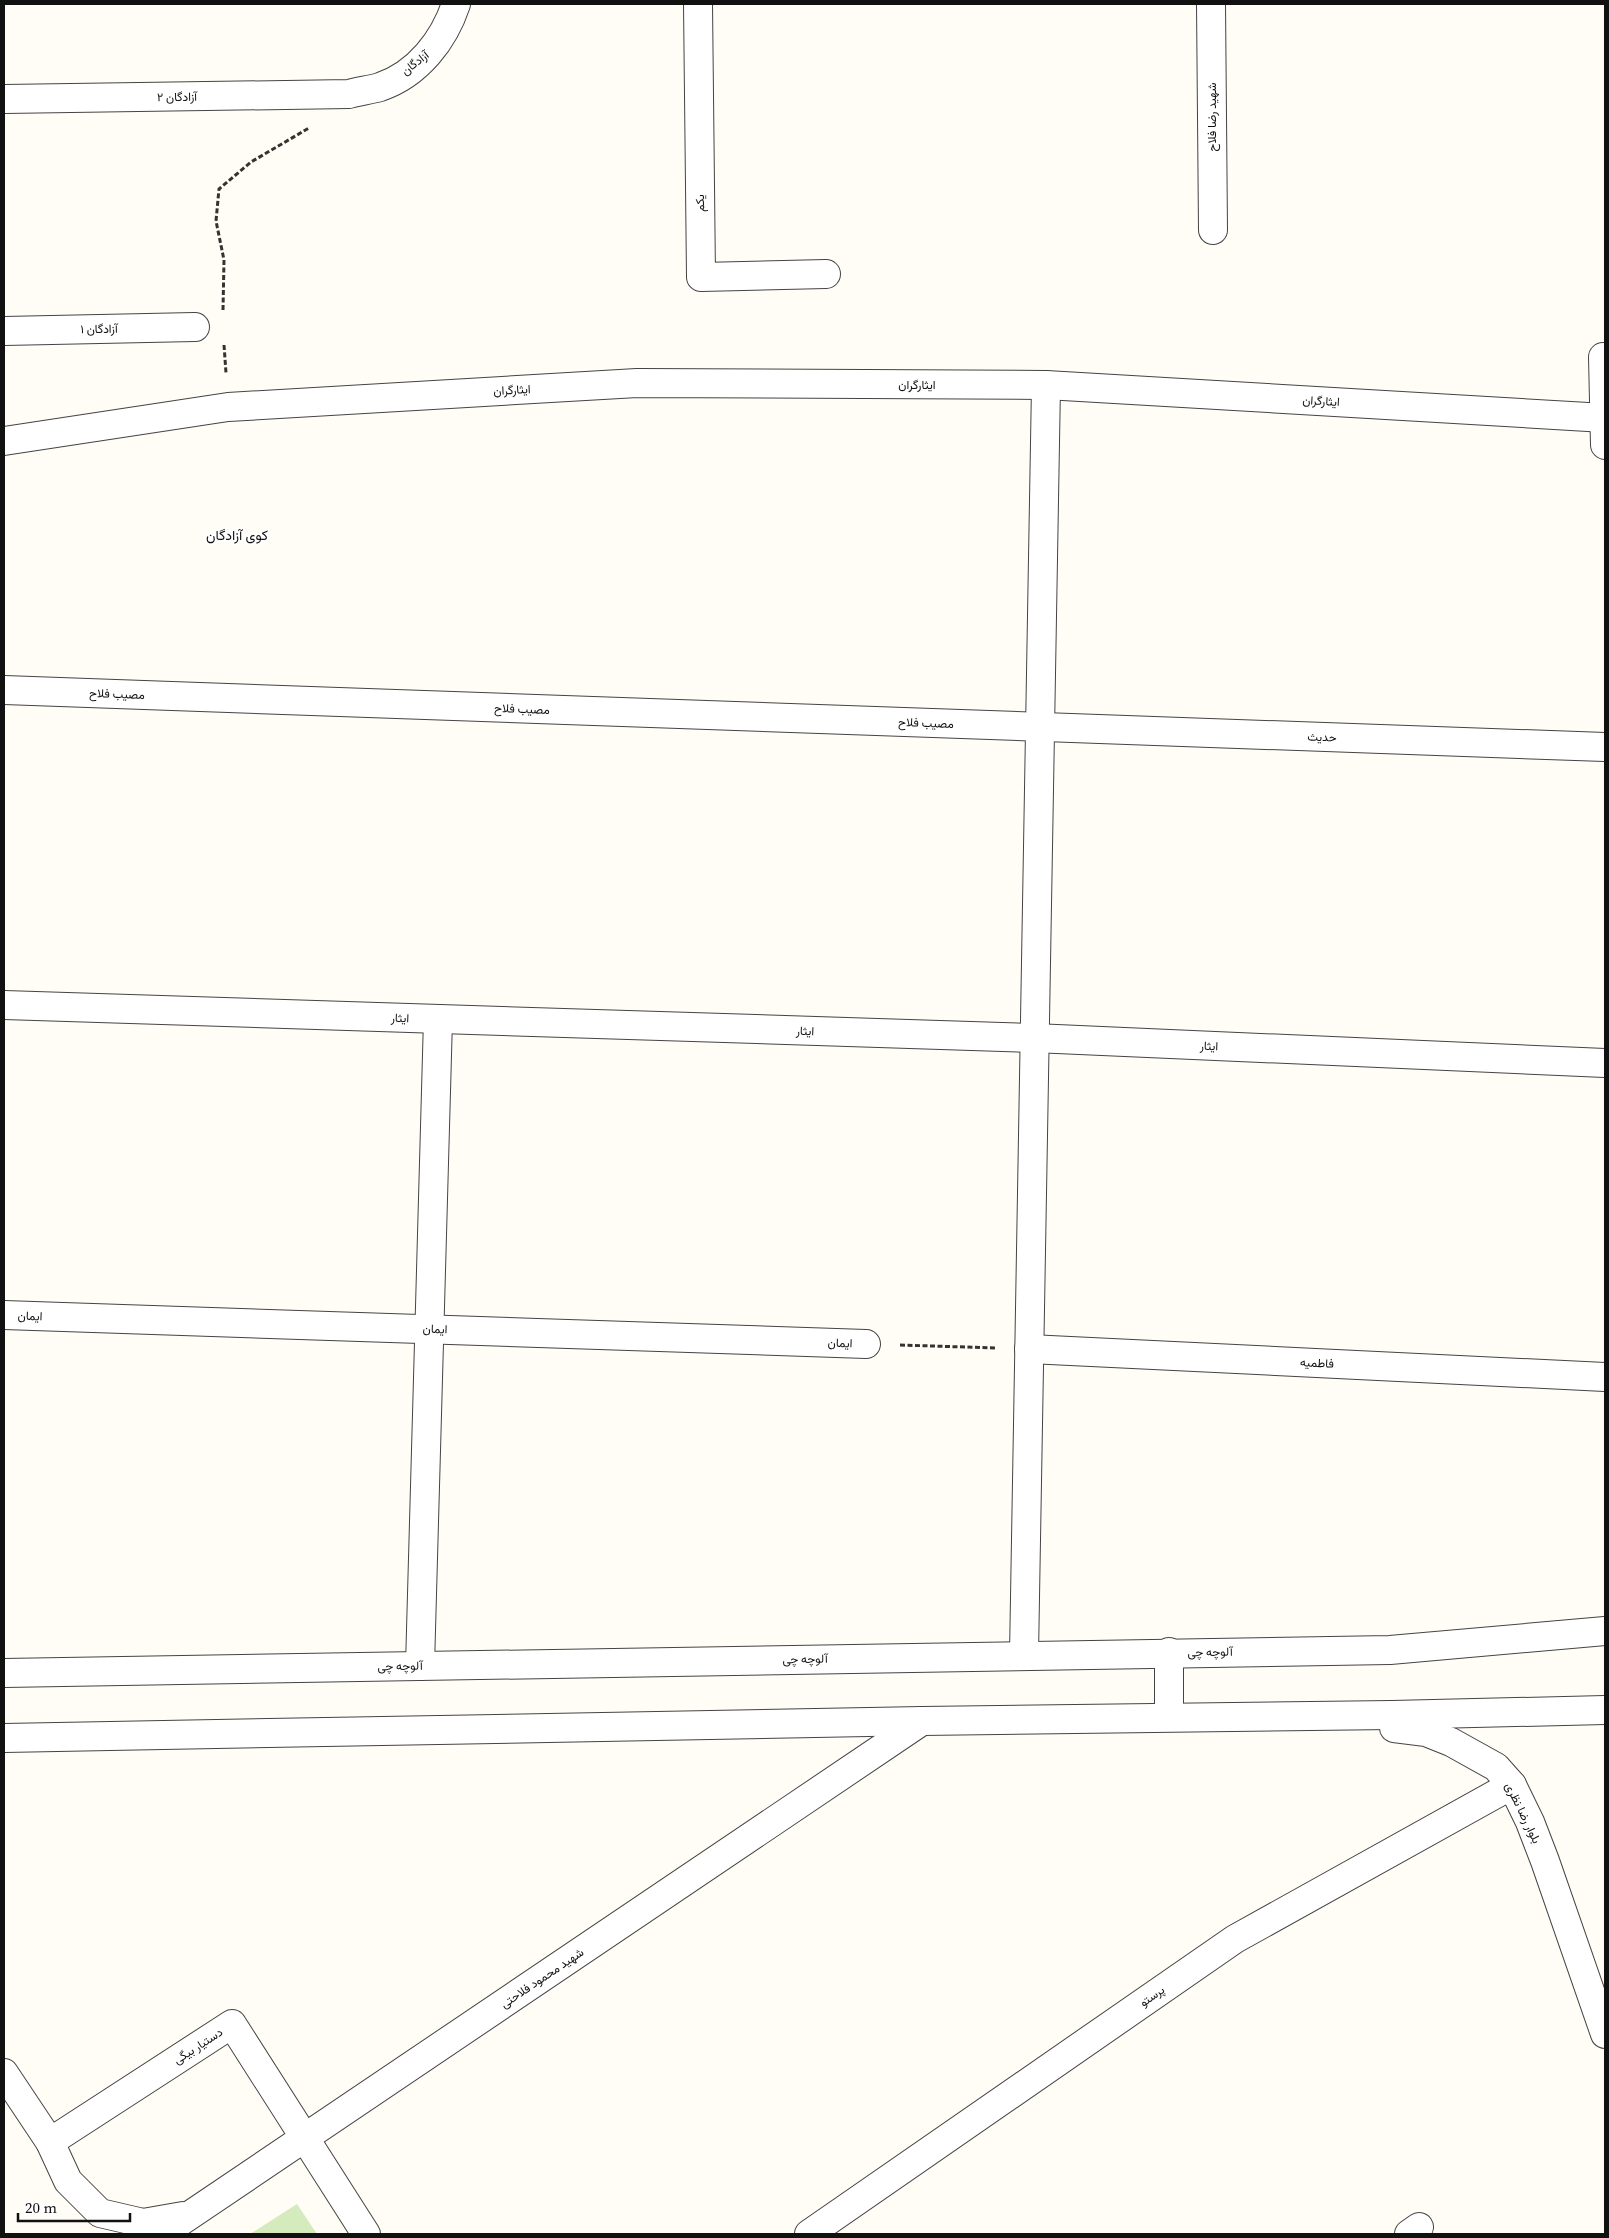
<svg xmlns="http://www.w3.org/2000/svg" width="1609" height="2238" viewBox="0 0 1609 2238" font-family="'Source Serif 4',Vazirmatn,serif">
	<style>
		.green { fill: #d5ebbd }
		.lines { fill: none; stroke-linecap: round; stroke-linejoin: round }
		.minor-casing { stroke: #444; stroke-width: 30 }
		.tertiary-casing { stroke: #444; stroke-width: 30 }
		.path { stroke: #333; stroke-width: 3; stroke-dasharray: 5 2.5; stroke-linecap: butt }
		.minor { stroke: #fff; stroke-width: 28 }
		.tertiary { stroke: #fff; stroke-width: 28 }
		.labels { text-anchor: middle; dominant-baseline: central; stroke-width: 5; stroke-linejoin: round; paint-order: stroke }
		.street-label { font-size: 12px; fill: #111; stroke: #fff }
		.neighbourhood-label { font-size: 14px; fill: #111; stroke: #fff }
	</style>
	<rect width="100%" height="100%" fill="#fffdf5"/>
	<path class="green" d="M297,2204L317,2234H250Z"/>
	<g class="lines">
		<defs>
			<g id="minor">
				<path d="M698,4L701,277L826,274"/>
				<path d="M1211,4L1213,230"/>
				<path d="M4,99L349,94C359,91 370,90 380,87C418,74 444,40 456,4"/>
				<path d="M4,331L195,327"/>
				<path d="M1605,357H1603L1605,445"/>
				<path d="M4,441L228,407L637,383L1046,385L1605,418"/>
				<path d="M4,690L1605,747"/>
				<path d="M4,1005L1034,1038L1605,1063"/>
				<path d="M4,1315L866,1344"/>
				<path d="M1029,1349L1605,1377"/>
				<path d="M1024,1655L1046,385"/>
				<path d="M420,1666L438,1019"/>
				<path d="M4,2073L50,2142L232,2024L366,2234"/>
				<path d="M50,2142L68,2181L100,2213L143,2223L183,2216"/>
				<path d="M162,2234L922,1721"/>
				<path d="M809,2234L1235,1939L1512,1785"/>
				<path d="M1409,2234L1419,2227"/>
			</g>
			<g id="tertiary">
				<path d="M1169,1652V1717"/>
				<path d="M4,1673L1390,1650L1605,1631"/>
				<path d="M1394,1728L1426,1732L1451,1742L1496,1767L1512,1785L1530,1822L1545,1861L1605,2034"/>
				<path d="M4,1738L922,1721L1392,1715L1605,1710"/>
			</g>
		</defs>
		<use href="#minor" class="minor-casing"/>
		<use href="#tertiary" class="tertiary-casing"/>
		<g class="path">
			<path d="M223,310L224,260L216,221L219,189L251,162L309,128"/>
			<path d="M224,345L226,373"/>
			<path d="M900,1345L996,1348"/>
		</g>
		<use href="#minor" class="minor"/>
		<use href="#tertiary" class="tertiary"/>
	</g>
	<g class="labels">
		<g class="street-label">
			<text transform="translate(415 63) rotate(-38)">آزادگان</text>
			<text transform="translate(177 97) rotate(-1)">آزادگان ۲</text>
			<text transform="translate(1212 117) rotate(-90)">شهید رضا فلاح</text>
			<text transform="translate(700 203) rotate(-91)">یکم</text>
			<text transform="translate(99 329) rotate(-1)">آزادگان ۱</text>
			<text x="917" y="385">ایثارگران</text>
			<text transform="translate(512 390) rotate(-3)">ایثارگران</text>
			<text transform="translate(1321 401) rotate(3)">ایثارگران</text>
			<text transform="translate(117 694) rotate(2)">مصیب فلاح</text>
			<text transform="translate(522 709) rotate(2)">مصیب فلاح</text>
			<text transform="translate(926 723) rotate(2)">مصیب فلاح</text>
			<text transform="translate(1322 737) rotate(2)">حدیث</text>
			<text transform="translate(400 1018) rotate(2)">ایثار</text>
			<text transform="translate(805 1031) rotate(2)">ایثار</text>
			<text transform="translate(1209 1046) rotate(2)">ایثار</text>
			<text transform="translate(30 1316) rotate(2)">ایمان</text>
			<text transform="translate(435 1329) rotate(2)">ایمان</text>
			<text transform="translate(840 1343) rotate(2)">ایمان</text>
			<text transform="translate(1317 1363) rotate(3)">فاطمیه</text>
			<text transform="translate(1210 1652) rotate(-1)">آلوچه چی</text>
			<text transform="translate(805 1659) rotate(-1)">آلوچه چی</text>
			<text transform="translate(400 1666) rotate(-1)">آلوچه چی</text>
			<text transform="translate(1523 1813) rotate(64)">بلوار رضا نظری</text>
			<text transform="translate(542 1978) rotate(-34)">شهید محمود فلاحتی</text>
			<text transform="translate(1152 1996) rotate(-35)">پرستو</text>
			<text transform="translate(198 2046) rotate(-33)">دستیار بیگی</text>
		</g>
		<g class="neighbourhood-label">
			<text x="237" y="535">کوی آزادگان</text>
		</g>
	</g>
	<rect width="1609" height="2238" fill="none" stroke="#111111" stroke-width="10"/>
	<path d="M18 2213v8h112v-8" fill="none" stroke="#111111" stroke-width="2.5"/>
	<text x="25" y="2213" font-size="15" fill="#111111" stroke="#ffffff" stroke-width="4" paint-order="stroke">20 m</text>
</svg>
